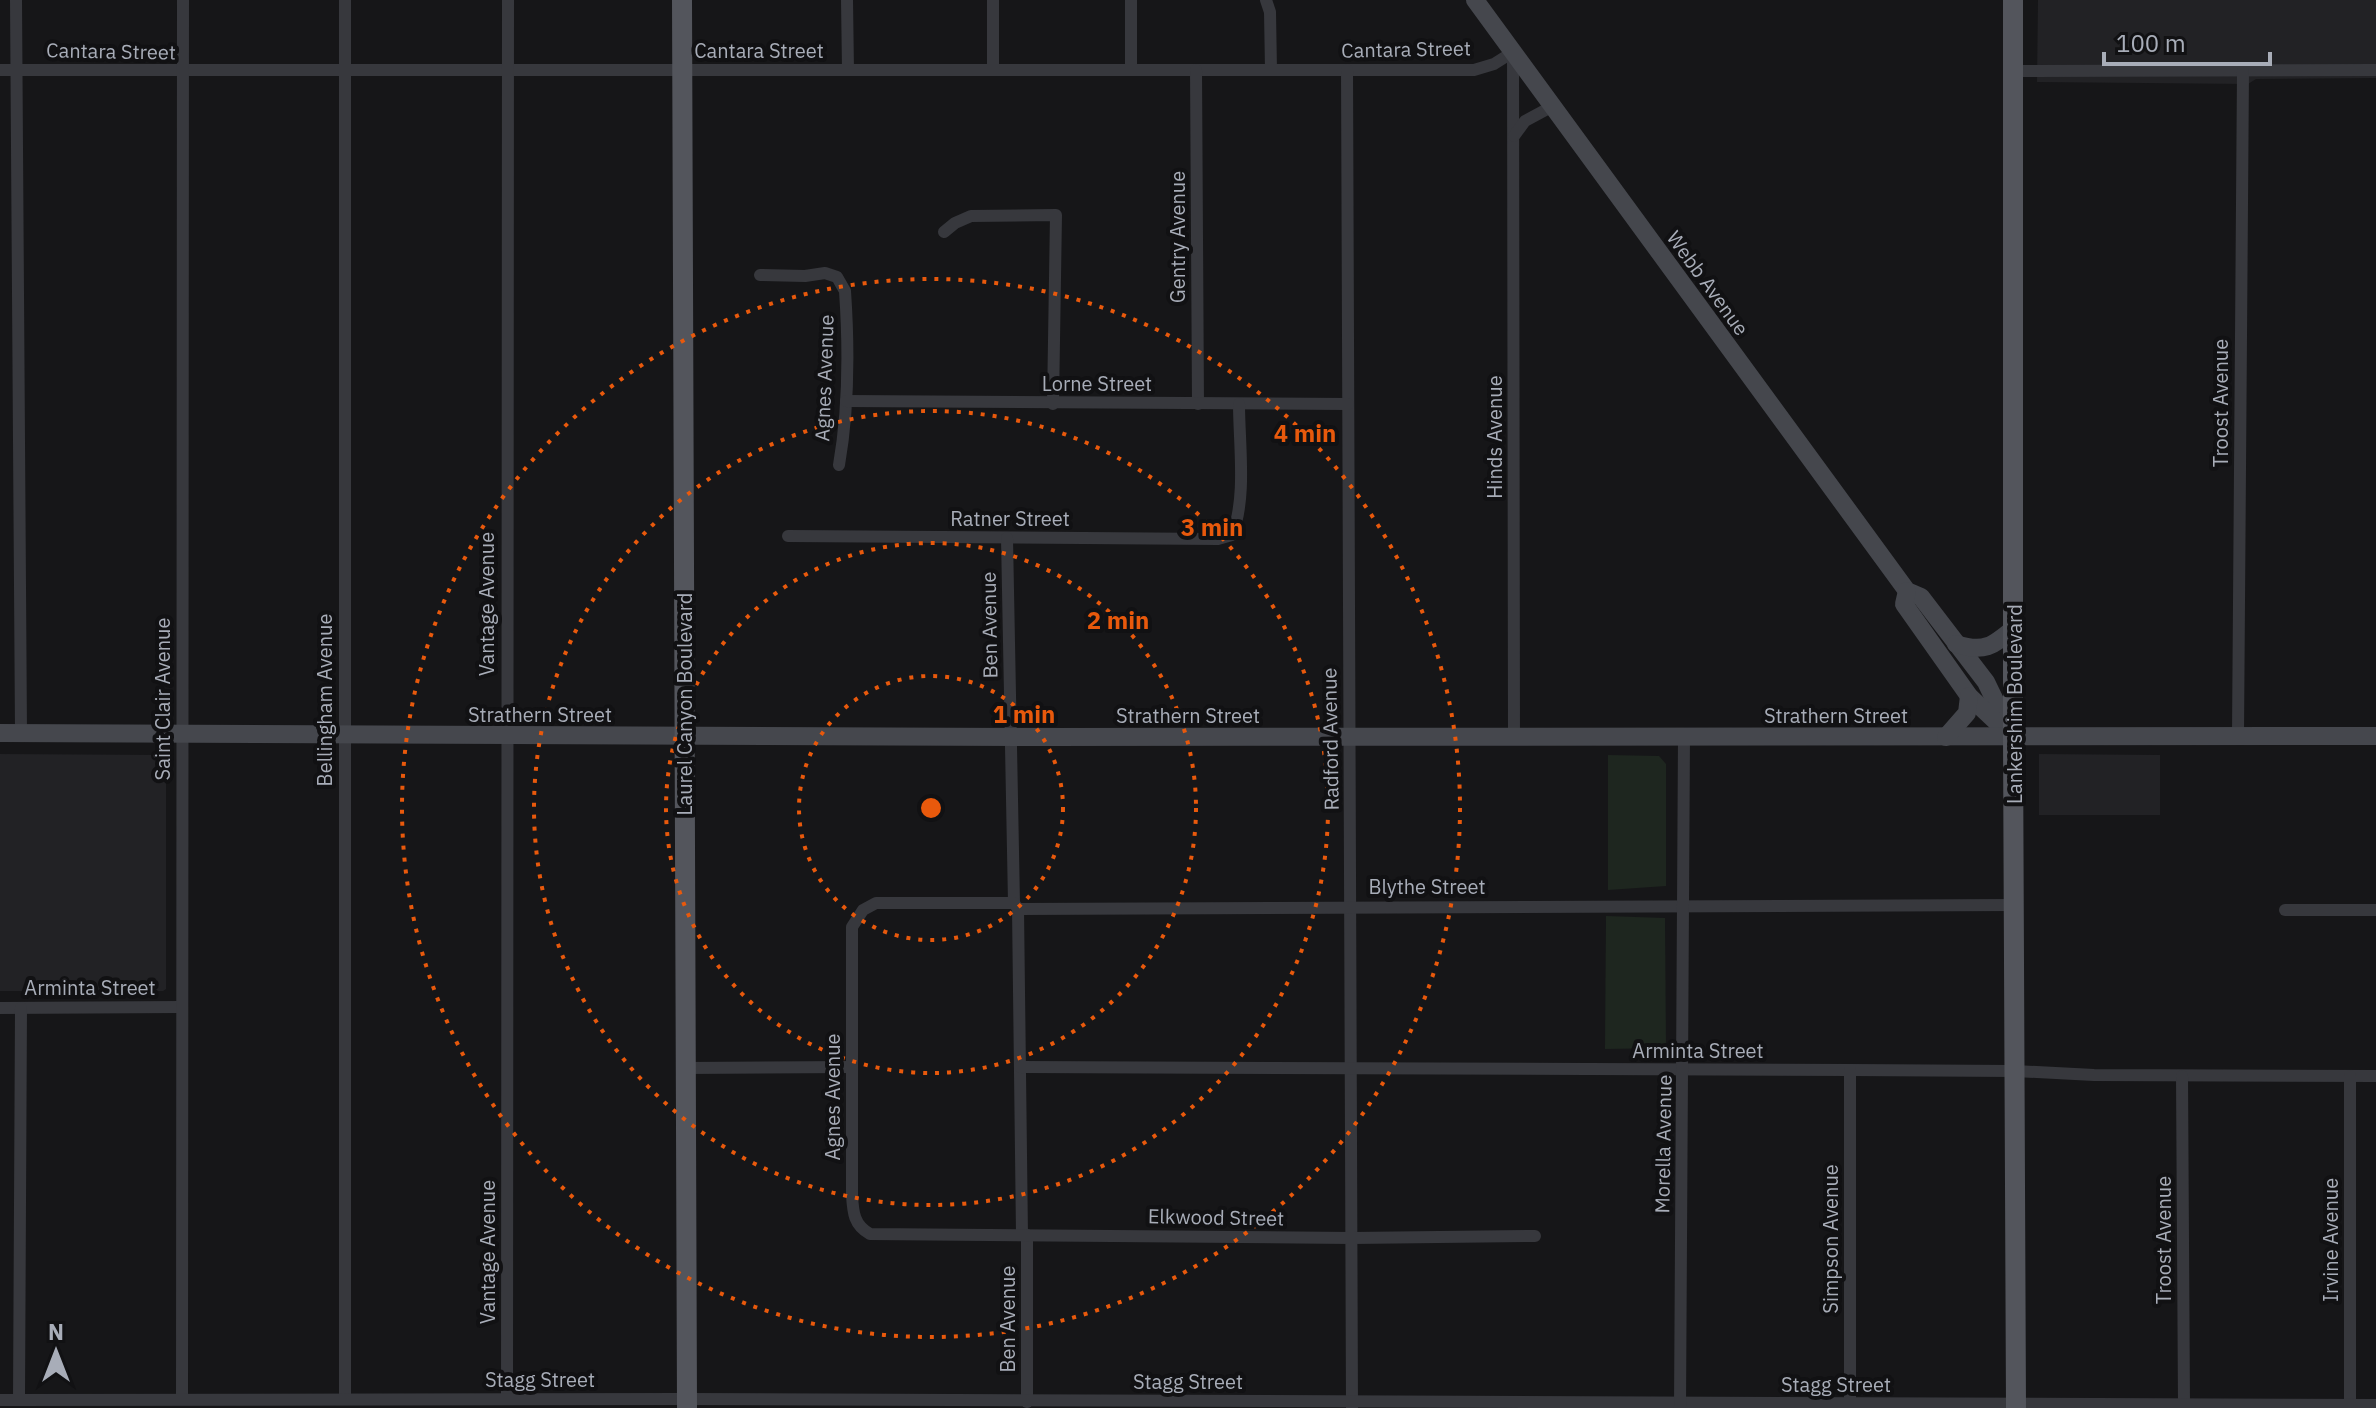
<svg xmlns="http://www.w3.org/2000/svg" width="2376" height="1408" viewBox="0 0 2376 1408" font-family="'IBM Plex Sans',sans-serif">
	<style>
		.built { fill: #222225 }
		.green { fill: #1e261f }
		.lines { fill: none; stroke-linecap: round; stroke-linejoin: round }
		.street { stroke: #37383d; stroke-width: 12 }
		.secondary { stroke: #45474d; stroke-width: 18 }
		.primary { stroke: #53555c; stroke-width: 20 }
		.ring { fill: none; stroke: #e8590c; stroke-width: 4; stroke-dasharray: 4 8 }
		.labels { text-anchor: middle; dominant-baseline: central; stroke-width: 8; stroke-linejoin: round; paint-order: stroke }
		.street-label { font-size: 20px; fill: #a8adb8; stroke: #111113 }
		.centre { fill: #e8590c; stroke: #111113; stroke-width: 4 }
		.ring-label { font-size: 24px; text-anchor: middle; font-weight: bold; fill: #e8590c; stroke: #111113; stroke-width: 8; stroke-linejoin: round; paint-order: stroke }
	</style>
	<rect width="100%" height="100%" fill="#161618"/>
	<g class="built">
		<path d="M2038,0H2376V78L2256,79L2248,84L2037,82Z"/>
		<path d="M0,754L163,755L166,757V989L163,991H0Z"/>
		<path d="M2039,754L2160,755V815H2039Z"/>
	</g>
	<g class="green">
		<path d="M1608,755L1659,756L1666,764V886L1608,890Z"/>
		<path d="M1606,916L1665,918L1666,1048L1605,1049Z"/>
	</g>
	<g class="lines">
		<g class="street">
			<path d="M16,0L21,733"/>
			<path d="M345,0V1399"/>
			<path d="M847,0L848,70"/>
			<path d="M1131,0V70"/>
			<path d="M1266,0L1270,12L1271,70"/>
			<path d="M1513,52L1514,737"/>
			<path d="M993,69V0"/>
			<path d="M0,70H1474L1494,64L1513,52"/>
			<path d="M1196,70L1198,404"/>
			<path d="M1347,70L1352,1408"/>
			<path d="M2014,71L2376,70"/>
			<path d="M1514,136L1525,121L1551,107"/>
			<path d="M944,232L955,223L971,216L1056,215L1053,404"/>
			<path d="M760,275L805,276L825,273L837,277L845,291C849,349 849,408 839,465"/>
			<path d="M846,401L1348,404"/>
			<path d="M788,536L1218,539L1232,535C1247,498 1239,444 1239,404"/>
			<path d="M1007,538L1014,903"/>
			<path d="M2238,735L2243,71"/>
			<path d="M1018,909L1022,1235"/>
			<path d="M2285,910H2376"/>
			<path d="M0,1008L181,1007"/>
			<path d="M1020,1067L1850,1070L2015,1071L2094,1075L2376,1076"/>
			<path d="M685,1068L852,1067"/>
			<path d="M1850,1070V1408"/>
			<path d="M2182,1076L2184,1404"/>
			<path d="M2350,1076V1405"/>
			<path d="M1027,1235V1402"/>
			<path d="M1535,1236L1352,1238L870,1234C854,1225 853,1213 852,1195V927L863,910L876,903H1014L1018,909L2015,905"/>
			<path d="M19,1399L21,1008"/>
			<path d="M182,1399L183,0"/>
			<path d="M507,1399L508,0"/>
			<path d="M0,1400L687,1399L2376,1405"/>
			<path d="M1680,1408L1684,737"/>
		</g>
		<g class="secondary">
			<path d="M1475,0L1907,591L1921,597L1986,682L2013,738"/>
			<path d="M1907,591L1904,604L1969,696L2005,730"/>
			<path d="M1956,644C1984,653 1993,646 2014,628"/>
			<path d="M0,733L1038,737L2376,736"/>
			<path d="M1946,737L1967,713L1969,696"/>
		</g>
		<g class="primary">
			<path d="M682,0L687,1408"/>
			<path d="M2013,0V738L2016,1408"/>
		</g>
	</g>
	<g class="ring">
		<circle cx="931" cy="808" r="132"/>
		<circle cx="931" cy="808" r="265"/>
		<circle cx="931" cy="808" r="397"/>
		<circle cx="931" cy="808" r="529"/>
	</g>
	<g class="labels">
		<g class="street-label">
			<text transform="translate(1406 49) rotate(-1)">Cantara Street</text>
			<text x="759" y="50">Cantara Street</text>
			<text transform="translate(111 51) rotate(1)">Cantara Street</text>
			<text transform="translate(1177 237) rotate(-90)">Gentry Avenue</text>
			<text transform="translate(1708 283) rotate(54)">Webb Avenue</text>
			<text transform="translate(824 378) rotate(-88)">Agnes Avenue</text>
			<text x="1097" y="383">Lorne Street</text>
			<text transform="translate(2220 403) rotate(-90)">Troost Avenue</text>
			<text transform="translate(1494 437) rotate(-90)">Hinds Avenue</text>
			<text x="1010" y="518">Ratner Street</text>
			<text transform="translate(486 604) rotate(-90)">Vantage Avenue</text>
			<text transform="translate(989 625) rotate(-91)">Ben Avenue</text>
			<text transform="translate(162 699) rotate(-90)">Saint Clair Avenue</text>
			<text transform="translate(324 700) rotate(-90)">Bellingham Avenue</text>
			<text transform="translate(684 704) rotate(-90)">Laurel Canyon Boulevard</text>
			<text transform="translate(2014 704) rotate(-90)">Lankershim Boulevard</text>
			<text x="540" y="714">Strathern Street</text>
			<text x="1188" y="715">Strathern Street</text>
			<text x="1836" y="715">Strathern Street</text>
			<text transform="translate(1330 739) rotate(-91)">Radford Avenue</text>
			<text x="1427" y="886">Blythe Street</text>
			<text x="90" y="987">Arminta Street</text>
			<text x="1698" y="1050">Arminta Street</text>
			<text transform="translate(832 1097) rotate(-90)">Agnes Avenue</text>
			<text transform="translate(1663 1144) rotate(-89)">Morella Avenue</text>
			<text transform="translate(1216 1217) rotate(1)">Elkwood Street</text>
			<text transform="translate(1830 1239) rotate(-90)">Simpson Avenue</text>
			<text transform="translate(2163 1240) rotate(-90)">Troost Avenue</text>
			<text transform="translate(2330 1240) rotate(-90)">Irvine Avenue</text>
			<text transform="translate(487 1252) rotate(-90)">Vantage Avenue</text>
			<text transform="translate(1007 1319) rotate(-90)">Ben Avenue</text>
			<text x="540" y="1379">Stagg Street</text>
			<text x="1188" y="1381">Stagg Street</text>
			<text x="1836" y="1384">Stagg Street</text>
		</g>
	</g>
	<circle cx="931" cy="808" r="12" class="centre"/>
	<g class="ring-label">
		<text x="1305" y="442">4 min</text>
		<text x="1212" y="536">3 min</text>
		<text x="1118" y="629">2 min</text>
		<text x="1024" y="723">1 min</text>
	</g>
	<g transform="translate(56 1352)" stroke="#111113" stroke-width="6" paint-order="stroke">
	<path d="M0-6L14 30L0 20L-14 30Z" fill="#a8adb8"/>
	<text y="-12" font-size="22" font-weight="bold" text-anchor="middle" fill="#a8adb8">N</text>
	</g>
	<path d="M2104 52v12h166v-12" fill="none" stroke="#a8adb8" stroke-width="4"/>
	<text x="2116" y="52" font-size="24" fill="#a8adb8" stroke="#111113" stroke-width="6" paint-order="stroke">100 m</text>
</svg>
